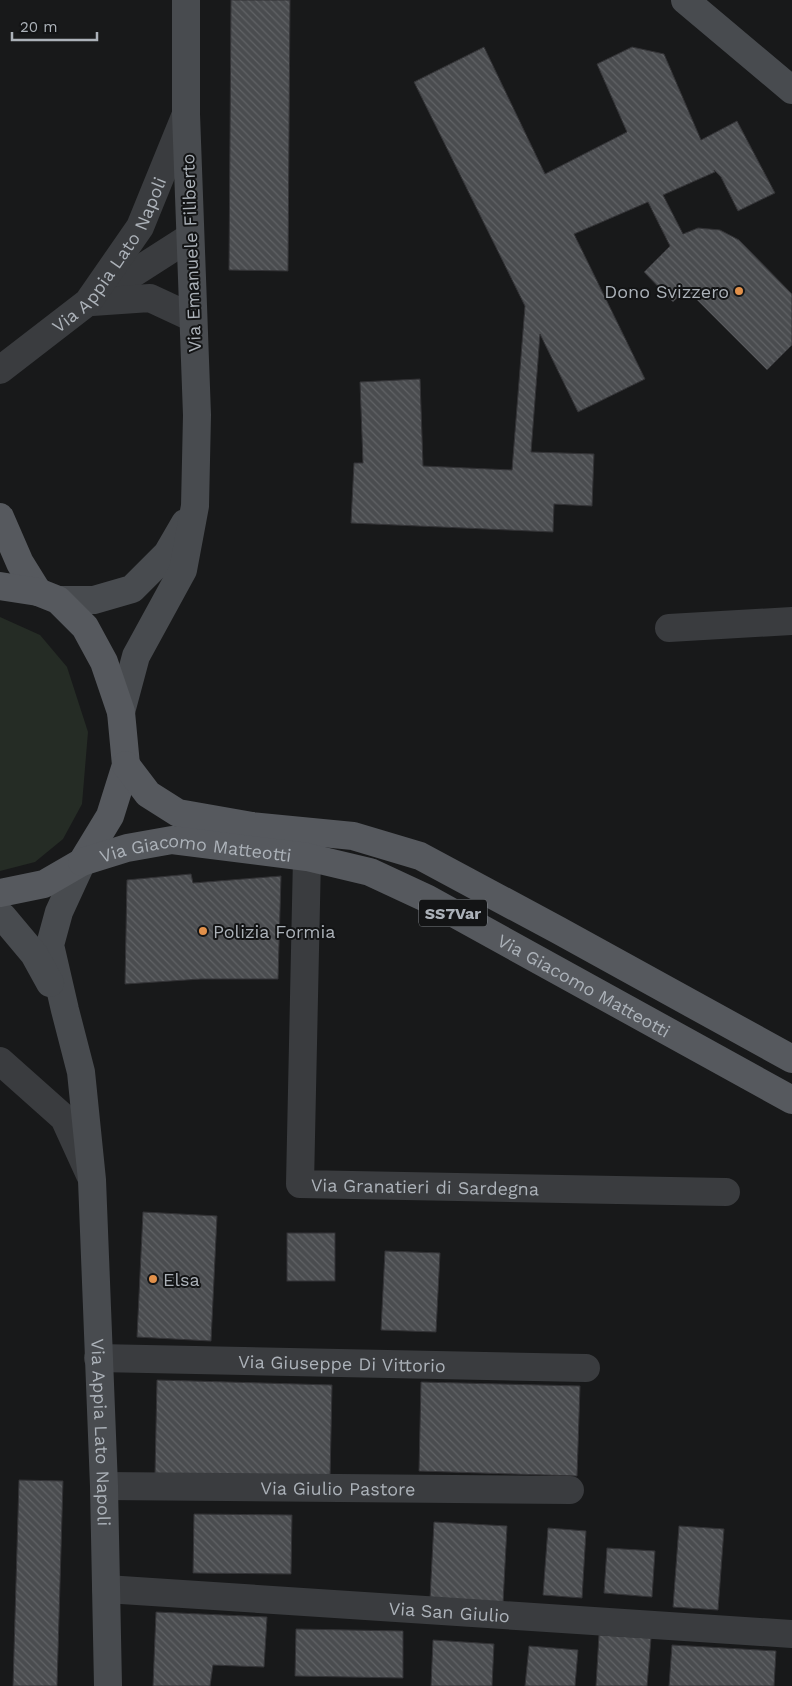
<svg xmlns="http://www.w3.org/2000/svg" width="792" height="1686" viewBox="0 0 792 1686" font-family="'Work Sans',sans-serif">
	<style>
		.green { fill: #252c25 }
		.building { fill: url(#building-back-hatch); stroke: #333336 }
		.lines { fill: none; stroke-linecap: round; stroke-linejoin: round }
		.street { stroke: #3a3c3f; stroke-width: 28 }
		.secondary { stroke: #484b4f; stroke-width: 28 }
		.primary { stroke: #56595e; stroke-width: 28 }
		.poi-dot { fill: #e1904a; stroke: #131415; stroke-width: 2 }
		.labels { text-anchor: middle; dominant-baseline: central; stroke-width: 4; stroke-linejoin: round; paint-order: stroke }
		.shield { fill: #131415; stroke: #7e8388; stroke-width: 1 }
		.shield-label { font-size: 16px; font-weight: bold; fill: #acb2b9 }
		.street-label { font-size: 18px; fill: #acb2b9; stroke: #131415 }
		.poi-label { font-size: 18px; fill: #acb2b9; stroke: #131415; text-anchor: start }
	</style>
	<defs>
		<pattern id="building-back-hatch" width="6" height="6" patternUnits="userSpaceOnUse" patternTransform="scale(1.25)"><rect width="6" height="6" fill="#4a4c4f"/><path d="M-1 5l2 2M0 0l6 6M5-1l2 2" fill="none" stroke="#616366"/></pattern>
	</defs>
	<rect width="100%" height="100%" fill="#18191a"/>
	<path class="green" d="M0,617L40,635L67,667L88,732L82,804L63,839L35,862L0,871Z"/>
	<g class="building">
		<path d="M231,0H290L288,271L229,270Z"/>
		<path d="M484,47L545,174L627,132L597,64L632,47L664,54L701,140L737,121L775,193L738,211L721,177L714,170L715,172L663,195L683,234L698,228L720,230L739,240L792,294V345L767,370L686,289L673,302L644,272L670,246L648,202L574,234L645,379L578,412L540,334L531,452L594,454L592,506L554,504L553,532L351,523L354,463H363L360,382L420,379L423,466L512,470L525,306L414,82Z"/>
		<path d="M191,874L193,883L281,876L278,979H201L125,984L127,880Z"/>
		<path d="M143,1212L217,1216L211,1341L137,1337Z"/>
		<rect x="287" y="1233" width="48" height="48"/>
		<path d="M385,1251L440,1253L436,1332L381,1330Z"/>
		<path d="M157,1380L332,1385L330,1478L155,1474Z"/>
		<path d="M421,1382L580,1386L577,1476L419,1471Z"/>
		<path d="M19,1480L63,1481L57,1686H13Z"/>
		<path d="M194,1514L292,1515L291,1574L193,1573Z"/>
		<path d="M434,1522L507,1526L503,1603L430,1599Z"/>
		<path d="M679,1526L724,1529L718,1610L673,1607Z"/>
		<path d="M548,1528L586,1531L582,1598L543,1595Z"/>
		<path d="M607,1548L655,1551L652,1597L604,1593Z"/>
		<path d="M156,1612L267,1617L264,1667L213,1665L210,1686H153Z"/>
		<path d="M296,1629L403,1631V1678L295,1676Z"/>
		<path d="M599,1635L651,1638L647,1686H596Z"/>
		<path d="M433,1640L494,1644L492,1686H431Z"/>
		<path d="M672,1645L776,1651L774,1686H669Z"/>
		<path d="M529,1646L578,1650L575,1686H525Z"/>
	</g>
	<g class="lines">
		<g class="street">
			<path d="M98,296L190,237"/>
			<path d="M92,302L150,298L193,318"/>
			<path id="s1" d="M0,370L88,302L140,227L186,114"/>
			<path d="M669,628L792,621"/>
			<path id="s2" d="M307,857L300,1184L726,1192"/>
			<path d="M0,1061L64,1118L90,1175"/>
			<path id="s3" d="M98,1358L586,1368"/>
			<path id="s4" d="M104,1486L570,1490"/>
			<path id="s5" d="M106,1589L792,1634"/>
		</g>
		<g class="secondary">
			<path d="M685,0L792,90"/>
			<path d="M58,600H94L132,589L167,554L185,523"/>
			<path d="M121,712L136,656L183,570L195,506L197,415L186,114V0"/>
			<path id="s6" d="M82,862L59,912L50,945L65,1010L81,1072L92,1180L104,1486L108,1686"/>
			<path d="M0,915L3,917L34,954L50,983"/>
		</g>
		<g class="primary">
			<path d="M0,517L20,563L38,592"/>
			<path d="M0,586L38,592L58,600L85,627L104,662L121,712L126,765L110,816L82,862L44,884L0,893"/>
			<path d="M126,765L148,794L178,813L252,826L353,836L420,856L558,930L792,1059"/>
			<path id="s7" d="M82,862L127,848L172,840L307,857L370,872L428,899L792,1100"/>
		</g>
	</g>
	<g class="poi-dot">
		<circle cx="739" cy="291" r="5"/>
		<circle cx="203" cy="931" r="5"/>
		<circle cx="153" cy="1279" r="5"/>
	</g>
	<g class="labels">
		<rect class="shield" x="419" y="899.5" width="68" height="27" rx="4"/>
		<g class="shield-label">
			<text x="453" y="913">SS7Var</text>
		</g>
		<g class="street-label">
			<text stroke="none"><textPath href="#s1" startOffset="162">Via Appia Lato Napoli</textPath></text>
			<text transform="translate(191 253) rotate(-92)">Via Emanuele Filiberto</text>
			<text stroke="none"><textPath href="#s7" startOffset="116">Via Giacomo Matteotti</textPath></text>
			<text stroke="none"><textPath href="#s7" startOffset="536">Via Giacomo Matteotti</textPath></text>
			<text stroke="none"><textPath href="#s2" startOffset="452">Via Granatieri di Sardegna</textPath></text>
			<text stroke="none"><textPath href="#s3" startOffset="244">Via Giuseppe Di Vittorio</textPath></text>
			<text stroke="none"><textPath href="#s6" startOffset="581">Via Appia Lato Napoli</textPath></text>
			<text stroke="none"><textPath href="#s4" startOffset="234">Via Giulio Pastore</textPath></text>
			<text stroke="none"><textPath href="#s5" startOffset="344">Via San Giulio</textPath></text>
		</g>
		<g class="poi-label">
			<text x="729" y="291" text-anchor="end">Dono Svizzero</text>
			<text x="213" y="931">Polizia Formia</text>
			<text x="163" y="1279">Elsa</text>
		</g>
	</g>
	<path d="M12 32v8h85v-8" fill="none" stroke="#acb2b9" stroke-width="2.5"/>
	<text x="20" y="32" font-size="15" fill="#acb2b9" stroke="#131415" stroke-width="4" paint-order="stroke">20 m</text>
</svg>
